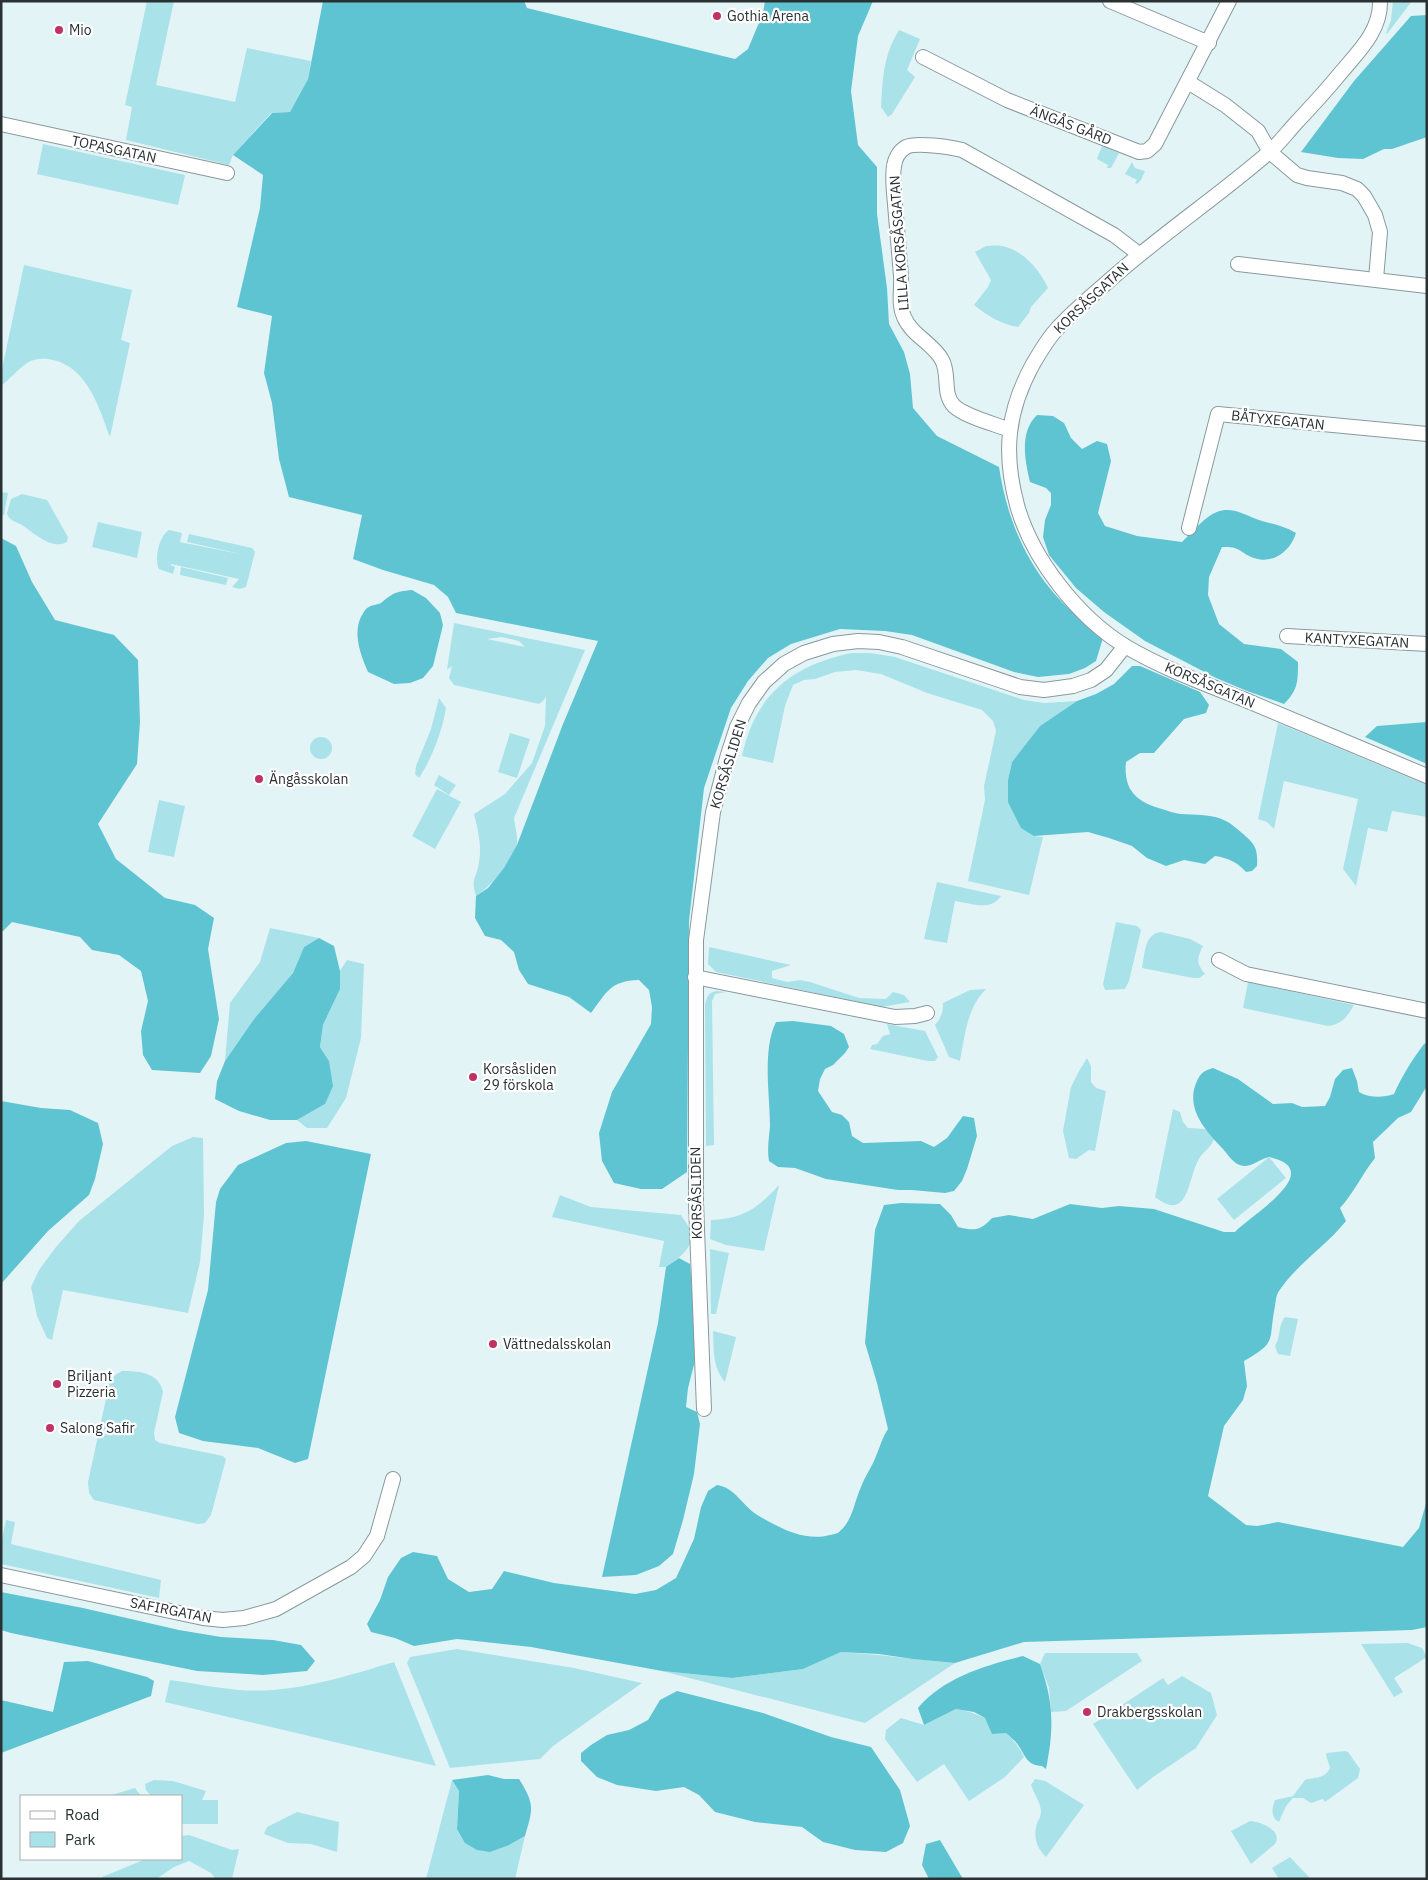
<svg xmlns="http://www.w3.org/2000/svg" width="1428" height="1880" viewBox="0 0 1428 1880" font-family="'IBM Plex Sans',sans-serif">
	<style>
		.green { fill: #aae2ea; fill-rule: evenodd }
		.forest { fill: #5fc4d2 }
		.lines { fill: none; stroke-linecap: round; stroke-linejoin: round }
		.minor-casing { stroke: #89999c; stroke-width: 16 }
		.minor { stroke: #fff; stroke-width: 14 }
		.poi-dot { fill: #bf3263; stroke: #fff; stroke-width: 2 }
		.labels { text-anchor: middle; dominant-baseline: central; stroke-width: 4.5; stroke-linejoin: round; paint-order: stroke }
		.poi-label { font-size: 14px; fill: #2a3132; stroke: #fff; text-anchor: start }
		.street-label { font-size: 14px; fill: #2a3132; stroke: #fff }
	</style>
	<rect width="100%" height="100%" fill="#e3f4f7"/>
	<g class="green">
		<path d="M147,1H174L156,85L235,102L247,48L311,61L308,79L290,112L271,113L233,155L229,165L126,140L132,107L125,105Z"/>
		<path d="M1393,1H1412L1387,34L1386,33L1391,20Z"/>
		<path d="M899,30L920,39L907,70L915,77L892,114L888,117L881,107C883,76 883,57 899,30Z"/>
		<path d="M43,144L185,175L178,205L37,174Z"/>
		<path d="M1102,146L1119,153L1111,168H1107L1108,165L1097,159Z"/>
		<path d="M1132,162L1135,168L1145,171L1141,180L1137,184L1135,183L1137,180L1125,174Z"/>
		<path d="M986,246C991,246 997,245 1002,246C1023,250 1040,270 1048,288L1031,307L1029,313L1018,327C1000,324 988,316 974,305L988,287L991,280L975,252Z"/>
		<path d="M24,265L132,290L121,340L130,343L110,437C99,408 88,368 53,360C45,358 35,358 27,363C18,369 10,379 1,386V374Z"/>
		<path d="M1,492L8,493L4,515L1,514Z"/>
		<path d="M22,494L47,500L68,537L67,542C52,551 33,532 22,525C15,521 9,521 7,513L11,499Z"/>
		<path d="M98,522L142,532L137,558L92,547Z"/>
		<path d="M169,530L182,533L180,542L245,555L187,542L189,534L252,548L255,552L246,587L240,589L232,587L239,579L171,564V565L175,567L173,574L159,569C154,559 159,536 169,530Z"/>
		<path d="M181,567L228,578L226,585L180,575Z"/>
		<path d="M454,623L585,650L514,818C515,826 518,837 517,845C514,860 489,888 476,896C470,877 477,879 479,862C482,846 478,830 474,814L505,794L532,763L545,726L546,696L544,700L539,704L454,685L449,678L452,666L447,670ZM502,637L519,641L525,647L487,639Z"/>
		<path d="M852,653H871L895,657L1024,700L1044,703L1077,701L1040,726L1012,762L1008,780V802L1034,836L1043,837L1029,895L968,881L985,800L984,786L996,731L993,721L982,710L927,693L881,674L856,670L835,672L815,679L804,680L793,685L785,706L773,763L742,756C755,695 792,665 852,653Z"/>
		<path d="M439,698L446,708C442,732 432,758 419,778L415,774L416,766L431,729Z"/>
		<path d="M1278,723L1427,785V817L1392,811L1387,832L1368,828L1356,886L1343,869L1358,799L1284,781L1274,829L1267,822L1258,819Z"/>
		<path d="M510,733L530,739L517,778L498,772Z"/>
		<circle cx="321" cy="748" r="11"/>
		<path d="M439,775L456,785L449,795L434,785Z"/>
		<path d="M437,789L461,802L435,849L412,836Z"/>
		<path d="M159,800L185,806L174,857L148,852Z"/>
		<path d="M937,882L1001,896C991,912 970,903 955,901L947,943L924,939Z"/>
		<path d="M1116,922L1137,926L1141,930L1129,981L1125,989L1105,990L1103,984Z"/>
		<path d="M270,928L319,938L304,947L293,973L254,1019L225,1061L230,1003L260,962Z"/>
		<path d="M1161,932L1190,939L1203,946C1197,958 1196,963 1205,974L1199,978H1193L1142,968C1145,954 1144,934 1161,932Z"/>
		<path d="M709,947L791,965L772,971V978L787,982L800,980L810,982L859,998L886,999L893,992L904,995L910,1002L882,1007L716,972L708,964Z"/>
		<path d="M347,960L364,964L361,1038L346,1098L327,1128H307L297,1120L325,1104L329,1061L320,1047L323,1025L340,989V971Z"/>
		<path d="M1248,982L1354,1005C1347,1017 1342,1024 1328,1026L1243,1008Z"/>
		<path d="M986,989C967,1008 965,1035 960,1061L949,1057L935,1025C941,1018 943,1013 943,1003L970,990Z"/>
		<path d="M717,991L726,992L715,994L712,1001L714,1145L706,1146L705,1005C707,997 708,992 717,991Z"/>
		<path d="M887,1024L925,1031L938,1057L935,1061H928L870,1049L872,1045L877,1044L883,1036L890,1034Z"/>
		<path d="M1087,1058L1091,1066V1082L1096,1088L1106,1091L1095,1151L1089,1150L1076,1159L1069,1158L1063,1131L1071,1087L1079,1071Z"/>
		<path d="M1173,1109L1180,1112L1183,1122L1188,1128L1206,1129L1214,1139C1210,1149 1205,1150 1200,1157C1187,1177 1190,1224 1155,1197Z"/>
		<path d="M193,1137L203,1138L204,1215L200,1262L188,1313L63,1290L52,1340L47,1338L37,1316L31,1287L39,1270L56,1247L79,1221L172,1146Z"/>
		<path d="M1269,1157L1286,1178L1234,1220L1217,1199Z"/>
		<path d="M779,1185L764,1251L726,1245L710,1239L711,1220C743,1219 758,1208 779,1185Z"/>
		<path d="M560,1195L591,1207L681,1215C683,1219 690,1227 691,1232C694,1249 677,1259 666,1267H659L664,1241L552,1217Z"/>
		<path d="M710,1249L729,1253L716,1314H711Z"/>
		<path d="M1285,1317L1298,1319L1290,1356L1278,1354L1275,1346C1282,1334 1277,1328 1285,1317Z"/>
		<path d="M713,1331L736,1337L725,1382C712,1366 714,1351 713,1331Z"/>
		<path d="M122,1371C138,1371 159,1372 163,1392L154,1433L155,1440L160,1443L223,1456L226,1459L211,1515L205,1523L198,1524L94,1500L89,1493L88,1482L109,1385L115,1375Z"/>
		<path d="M6,1520L15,1522L11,1544L161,1580L159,1598L1,1564V1544Z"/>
		<path d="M1408,1643L1422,1648L1427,1657L1394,1678L1403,1692L1394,1697L1361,1644Z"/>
		<path d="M457,1649L574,1668L642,1683L553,1746L540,1759L450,1768L407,1663L410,1657Z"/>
		<path d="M841,1652C879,1654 917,1660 955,1663L865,1723L662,1671L732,1678L803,1669Z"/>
		<path d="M1045,1653H1137L1142,1661L1066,1711L1051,1712L1049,1688L1040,1664Z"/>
		<path d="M394,1662L436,1766L165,1702L170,1680C193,1683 216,1688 239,1690C293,1694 343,1677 394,1662Z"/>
		<path d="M1182,1676L1211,1693L1217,1715L1196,1748L1153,1777L1137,1790L1093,1724L1163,1678L1168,1685Z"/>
		<path d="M956,1709C984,1713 1012,1731 1024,1757L1005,1777L969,1801L944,1764L917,1782L885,1739L886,1730L901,1718L924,1725Z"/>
		<path d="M1345,1751L1348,1752L1360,1769L1358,1778L1325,1802L1323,1799L1311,1803L1303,1798H1293L1286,1806L1279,1822C1270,1817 1272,1808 1275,1800L1293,1796L1305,1780C1315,1777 1325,1779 1330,1768L1326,1755L1327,1753Z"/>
		<path d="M1035,1779L1045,1781L1084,1805L1046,1857C1036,1847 1033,1837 1037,1823C1039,1819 1041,1816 1041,1811C1040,1801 1034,1794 1031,1785Z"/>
		<path d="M154,1780L173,1781L206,1791L202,1800H218V1824H181V1796H151L146,1790L145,1784Z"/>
		<path d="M452,1780L459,1791L457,1829L509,1845L525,1836L515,1879H426Z"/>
		<path d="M135,1788L141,1796H108Z"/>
		<path d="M297,1812L339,1822L337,1852L311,1844L288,1843L264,1834L267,1827Z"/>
		<path d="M1250,1821C1261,1822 1283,1830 1275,1844L1251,1864L1231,1831Z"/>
		<path d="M189,1835L232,1850L239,1849L232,1879H216L211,1873L189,1861L174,1867L156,1879H103L102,1877L146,1859H181V1836Z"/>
		<path d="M1290,1857L1308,1876L1310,1879H1279L1272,1868Z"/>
	</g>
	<g class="forest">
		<path d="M323,1H524L527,8L735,59L748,49L763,13L765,1H873L858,36L851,91L858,145L877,167V214L887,288L889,324L904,352L910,374L913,408L937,436L999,467C1006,513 1022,555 1052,591C1066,608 1086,623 1103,638L1096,661L1085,668L1069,674L1038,677L1014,672L912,635L885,631L840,629L791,644L768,658L748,681L731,708L704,788L689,921L687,1172L662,1189H641L614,1183L602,1161L599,1133L612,1092L651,1024L652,1007L649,990L639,980C610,981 607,992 591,1013L569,997L528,984L519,970L514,952L501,940L485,936L475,918L476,896L488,888L504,868L517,845L563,724L598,641L456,613L448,597L434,585L383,570L353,559L362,515L289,497L279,459L272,403L264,373L272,316L237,307L260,208L263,175L233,155L272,113L290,112L308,79Z"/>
		<path d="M1427,15V137L1392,149H1384L1363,159L1338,158L1301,152L1354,81L1411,16Z"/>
		<path d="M1037,415L1053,416L1064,423L1071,438L1082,449L1097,441L1107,444L1111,461L1098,513L1105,526L1137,536L1182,542C1193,532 1208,511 1225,510C1237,509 1248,516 1259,520C1272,524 1284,526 1296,533C1291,550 1274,565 1254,558C1240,553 1241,546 1222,547L1209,577L1208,595L1219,624L1244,644L1281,649L1298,662C1298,682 1298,690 1284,704L1247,691L1216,678L1145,641L1104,612L1076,588L1049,555L1043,537L1045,520L1051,505V493L1046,488L1030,482C1025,461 1019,432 1037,415Z"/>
		<path d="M1,538L16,546L32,582L55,620L114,635L138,660L140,722L137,764L98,824L116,859L165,898L195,905L214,918L208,949L219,1019L211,1056L200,1073L152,1070L143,1055L141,1031L148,1001L141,971L119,955L92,950L80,937L12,922L3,931L1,930Z"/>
		<path d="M412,590L426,598L440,613L443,625L433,666L423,678L410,683L394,684L368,672C360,653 350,628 366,609C370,605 376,605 381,603C384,601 386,598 390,596C397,591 404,591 412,590Z"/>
		<path d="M1132,666H1140L1200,692L1209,705L1206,713L1184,719L1154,753H1140L1126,762C1123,790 1137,802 1162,809C1168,811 1174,813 1180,814C1195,815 1213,814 1226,821C1232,824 1237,829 1242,833C1255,844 1258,848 1257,866L1252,871L1246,872C1237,862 1228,858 1215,856L1205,864L1184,860L1166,866L1147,858L1132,846L1109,838L1088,832L1034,836L1021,828L1008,802V780L1012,762L1040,726L1077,701L1096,694L1114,684Z"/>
		<path d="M1427,722V764L1365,737L1377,726Z"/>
		<path d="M319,938L334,946L340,971V989L323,1025L320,1047L329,1061L333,1086L325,1104L297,1120H270L239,1111L215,1099L217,1081L225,1061L254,1019L293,973L304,947Z"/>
		<path d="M793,1021L831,1026L844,1034L849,1047L845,1053L833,1065L825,1069L820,1079L818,1091L832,1112L842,1115L849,1122L852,1136L863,1143L921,1141L934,1147L947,1138L963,1116L974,1118L977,1136L967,1169L962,1181L954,1191L945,1193L912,1190H898L826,1179L795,1168L778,1167L769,1161C767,1149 769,1138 770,1126C770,1095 762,1050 776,1022Z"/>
		<path d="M1427,1043V1086L1411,1112L1398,1118L1373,1142L1375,1158C1362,1174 1354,1193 1340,1208L1346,1221C1326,1246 1297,1264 1279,1291C1276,1295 1276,1300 1275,1306C1268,1341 1278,1342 1244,1361L1247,1386L1243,1400L1224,1426L1208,1496L1246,1525L1257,1526L1278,1522L1403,1547L1419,1528L1427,1500V1627L1412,1630L1024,1642L955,1663L913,1659L879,1654L841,1652L803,1669L732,1678L662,1671L531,1647L457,1639L414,1646L395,1638L371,1632L367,1624L380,1600L388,1577L401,1558L413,1552L437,1556L448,1579L469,1592L492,1589L504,1571L554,1583L635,1594L656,1590L676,1578L694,1539L701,1507L708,1491L717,1485C736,1488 742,1506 759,1516C780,1528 805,1542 830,1535C834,1534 838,1534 840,1531C853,1520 854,1502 861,1487C865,1476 872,1467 876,1456C880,1447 882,1438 888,1429L877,1383L865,1343L875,1230L884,1205L901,1203L940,1204L951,1215L958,1227C975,1231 980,1231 992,1218L1009,1215L1033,1219L1070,1204L1102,1208L1119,1206L1154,1209L1224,1232H1235C1249,1216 1329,1170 1269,1157C1260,1159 1253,1166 1244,1166C1234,1165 1229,1156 1223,1149C1207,1132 1187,1111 1195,1086C1199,1075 1202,1071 1213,1068L1238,1079L1273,1104L1292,1103L1302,1107L1325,1106L1330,1097L1335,1079L1343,1070L1352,1068L1357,1081L1359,1092C1370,1098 1382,1098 1394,1094C1402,1076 1412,1060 1424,1044Z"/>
		<path d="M1,1101L41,1108L70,1110L98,1123L103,1144L95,1179L89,1195L48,1231L1,1284Z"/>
		<path d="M306,1141L371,1154L308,1459L295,1463L258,1448L203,1441L179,1433L175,1417L208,1290L216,1202L220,1189L238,1165L286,1143Z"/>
		<path d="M679,1258L690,1264L697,1353L688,1388L686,1407L697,1412L700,1424L694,1474L683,1520L673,1554L659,1566L636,1575L602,1577L658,1323L666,1267Z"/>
		<path d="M1,1592L83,1608L179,1630L221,1637L273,1640L301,1645L315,1661L307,1671L263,1675L197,1671L11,1633L1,1630Z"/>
		<path d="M1023,1656L1040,1664C1054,1703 1054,1729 1046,1769L1042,1766C1026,1765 1026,1756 1018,1745C1015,1740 1010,1737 1006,1733L992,1734L985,1718L974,1712L956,1709L924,1725L918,1708C943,1678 986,1665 1023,1656Z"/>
		<path d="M88,1661L147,1677L154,1681L151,1696L1,1753V1700L53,1712L64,1662Z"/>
		<path d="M677,1691L763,1713L831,1737L871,1747L900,1790L910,1826L903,1843L886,1852L855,1850L823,1842L802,1827L755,1822L715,1812L699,1795L684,1787L656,1791L617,1785L597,1777L581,1761V1753L591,1745L607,1735L629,1730L648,1720L660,1700Z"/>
		<path d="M488,1775L504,1779H519C535,1804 533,1809 525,1836L509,1845L490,1852L477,1850L465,1843L457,1829L459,1791L452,1780Z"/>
		<path d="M940,1840L963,1879H929L922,1865L926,1844Z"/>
	</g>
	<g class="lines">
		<defs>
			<g id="minor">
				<path d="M1110,1L1209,43"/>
				<path d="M1380,1C1381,32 1356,54 1338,76C1325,92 1310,108 1295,124C1286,134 1278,145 1267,154C1217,197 1162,234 1112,278C1093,295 1073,311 1056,330C1047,340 1040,352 1033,364C1007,411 1003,453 1017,505C1032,559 1078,617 1125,646C1162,668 1203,683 1243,699C1304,725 1366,750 1427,776"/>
				<path d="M923,57L1007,100L1139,152L1147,151L1155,144L1229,1"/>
				<path d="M1188,82L1225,105L1258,131L1270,152L1297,175L1307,178L1342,183L1357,189L1364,196L1375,215L1380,232L1376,279"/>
				<path d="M1,124L227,173"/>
				<path d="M1238,264L1427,286"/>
				<path d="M1010,430C995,424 966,417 954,406C942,394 950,374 942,360C933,343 912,336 904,317C898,304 902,290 901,276C899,252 897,228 895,204C894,192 892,178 894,166C895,159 899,151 906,147C916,142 950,147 962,150L1114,235L1139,254"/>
				<path d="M1189,528L1218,414L1427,434"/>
				<path d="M1287,636L1427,644"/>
				<path d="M1219,960L1246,974L1427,1011"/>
				<path d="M695,977L895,1017L915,1016L927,1013"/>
				<path d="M704,1409L696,1203V940L713,812L727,758L737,727L749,703L764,682L784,664L804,653L833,644L858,641L879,642L902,647L1020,687L1044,690L1073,686L1091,680L1106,670L1125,646"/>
				<path d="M1,1575L203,1618L223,1620L244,1618L276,1609L351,1567L364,1556L377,1536L393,1479"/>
			</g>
		</defs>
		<use href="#minor" class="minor-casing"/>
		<use href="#minor" class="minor"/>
	</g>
	<g class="poi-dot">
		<circle cx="717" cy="16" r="5"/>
		<circle cx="59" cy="30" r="5"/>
		<circle cx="259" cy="779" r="5"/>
		<circle cx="473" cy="1077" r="5"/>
		<circle cx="493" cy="1344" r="5"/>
		<circle cx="57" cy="1384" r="5"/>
		<circle cx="50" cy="1428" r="5"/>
		<circle cx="1087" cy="1712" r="5"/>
	</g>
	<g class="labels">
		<g class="poi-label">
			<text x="727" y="16">Gothia Arena</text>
			<text x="69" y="30">Mio</text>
			<text x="269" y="779">Ängåsskolan</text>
			<text x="483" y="1069">Korsåsliden<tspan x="483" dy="16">29 förskola</tspan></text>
			<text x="503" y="1344">Vättnedalsskolan</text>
			<text x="67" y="1376">Briljant<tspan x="67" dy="16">Pizzeria</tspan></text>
			<text x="60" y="1428">Salong Safir</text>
			<text x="1097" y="1712">Drakbergsskolan</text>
		</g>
		<g class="street-label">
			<text transform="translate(1071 125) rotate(21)">ÄNGÅS GÅRD</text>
			<text transform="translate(114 149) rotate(12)">TOPASGATAN</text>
			<text transform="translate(899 243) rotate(-94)">LILLA KORSÅSGATAN</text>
			<text transform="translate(1091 298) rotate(-43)">KORSÅSGATAN</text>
			<text transform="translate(1278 420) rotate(6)">BÅTYXEGATAN</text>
			<text transform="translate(1357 640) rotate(3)">KANTYXEGATAN</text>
			<text transform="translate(1210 685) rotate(23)">KORSÅSGATAN</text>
			<text transform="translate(728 764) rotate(-73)">KORSÅSLIDEN</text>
			<text transform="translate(696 1193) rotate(-91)">KORSÅSLIDEN</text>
			<text transform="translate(171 1610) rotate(11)">SAFIRGATAN</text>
		</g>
	</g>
	<rect width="1428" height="1880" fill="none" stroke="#2a3132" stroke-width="5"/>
	<rect x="20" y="1795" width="162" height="65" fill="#ffffff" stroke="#aaadad"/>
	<rect x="30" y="1811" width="25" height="8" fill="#ffffff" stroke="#aaadad"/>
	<text x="65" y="1820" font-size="15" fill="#2a3132">Road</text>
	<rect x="30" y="1832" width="25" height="15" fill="#aae2ea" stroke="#aaadad"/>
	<text x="65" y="1845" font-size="15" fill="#2a3132">Park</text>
</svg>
